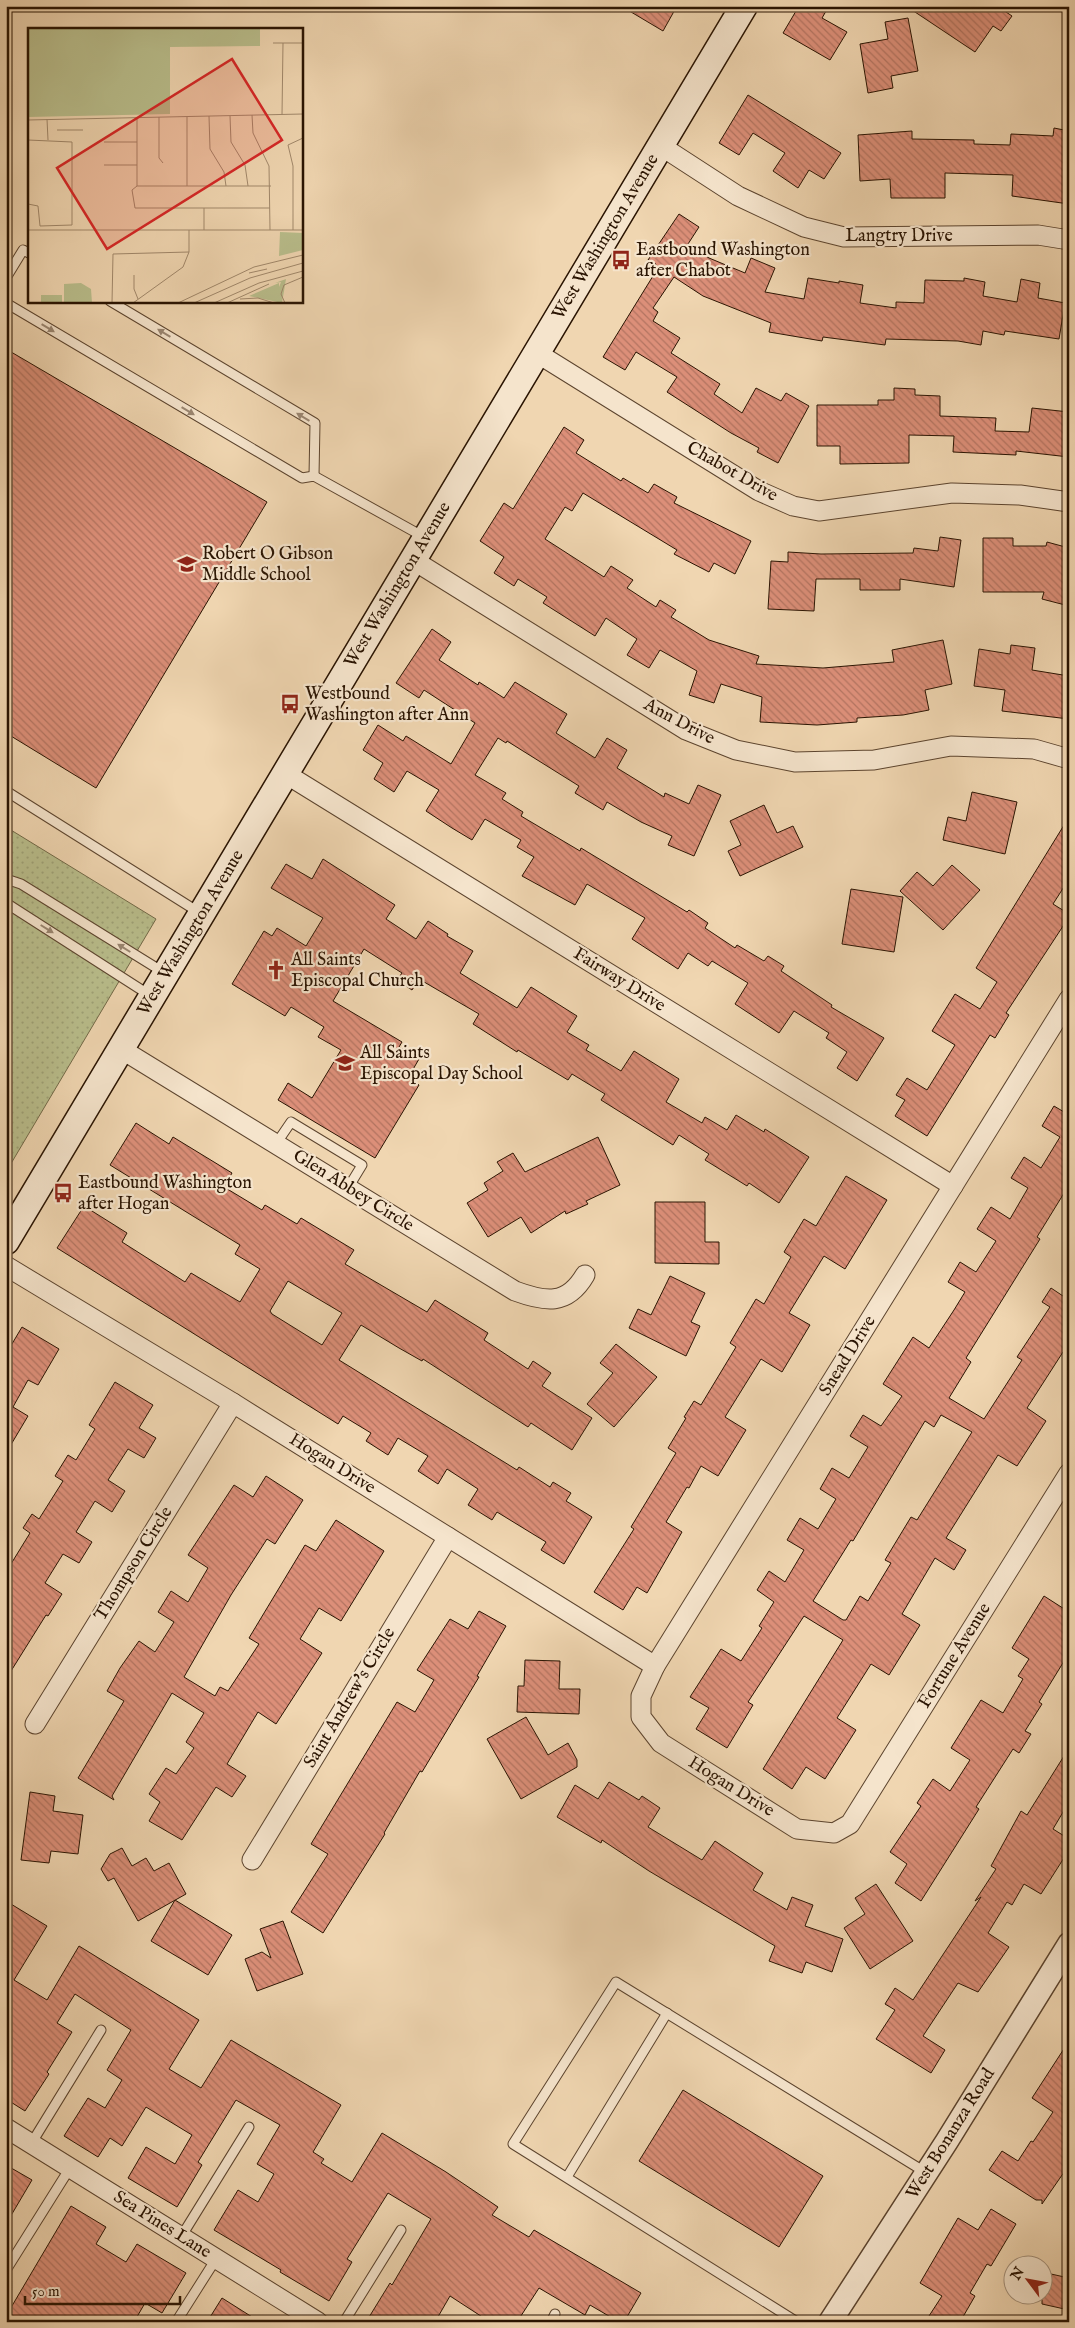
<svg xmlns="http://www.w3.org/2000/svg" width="1075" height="2328" viewBox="0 0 1075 2328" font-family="'IM FELL English',serif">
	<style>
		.grass { fill: url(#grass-dots); stroke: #726947 }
		.building { fill: url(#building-back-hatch); stroke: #2a1402; fill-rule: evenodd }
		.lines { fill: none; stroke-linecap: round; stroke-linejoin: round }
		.service-casing { stroke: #5c442e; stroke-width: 11 }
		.minor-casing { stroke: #5c442e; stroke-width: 21 }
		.tertiary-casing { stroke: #5c442e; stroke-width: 25 }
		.secondary-casing { stroke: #2a1402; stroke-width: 29 }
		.service { stroke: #f5e4cc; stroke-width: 9 }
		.minor { stroke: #f5e4cc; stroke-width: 19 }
		.tertiary { stroke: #f5e4cc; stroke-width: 22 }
		.secondary { stroke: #f5e4cc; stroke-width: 26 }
		.oneway { fill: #9a8671 }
		.labels { text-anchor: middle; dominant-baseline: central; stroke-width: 4.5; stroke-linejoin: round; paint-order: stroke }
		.street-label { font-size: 18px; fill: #2a1402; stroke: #f5e4cc }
		.poi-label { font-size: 18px; fill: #2a1402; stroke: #f5e4cc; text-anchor: start }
		.inset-road { fill: none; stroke: #a1886b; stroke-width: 1 }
		.view { fill: #d62828; fill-opacity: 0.15; stroke: #d62828; stroke-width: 2.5 }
		.inset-edge { fill: none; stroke: #2a1402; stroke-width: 2.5 }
	</style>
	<defs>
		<pattern id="grass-dots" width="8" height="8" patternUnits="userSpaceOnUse" patternTransform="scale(1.25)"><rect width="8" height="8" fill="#b9be8c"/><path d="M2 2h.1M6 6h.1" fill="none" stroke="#9fa277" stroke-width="1.8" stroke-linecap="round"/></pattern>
		<pattern id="building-back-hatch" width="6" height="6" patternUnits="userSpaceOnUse" patternTransform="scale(1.25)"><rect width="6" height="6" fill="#dc8f79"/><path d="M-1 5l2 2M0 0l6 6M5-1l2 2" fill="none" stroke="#b37461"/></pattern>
	</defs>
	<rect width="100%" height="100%" fill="#f0d6b1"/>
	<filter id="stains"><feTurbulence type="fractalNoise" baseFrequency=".004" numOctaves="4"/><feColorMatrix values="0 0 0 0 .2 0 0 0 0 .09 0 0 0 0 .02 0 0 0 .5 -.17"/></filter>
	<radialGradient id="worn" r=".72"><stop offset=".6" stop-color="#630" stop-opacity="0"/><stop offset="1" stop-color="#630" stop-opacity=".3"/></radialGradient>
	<path class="grass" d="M6,827L156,919L6,1172Z"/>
	<g class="building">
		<path d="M621,6H677L663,31Z"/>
		<path d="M799,6H829L822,18L847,32L830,60L783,33Z"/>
		<path d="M906,6H997L1012,16L1001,31L993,26L975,52Z"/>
		<path d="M908,18L918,71L891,76L893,88L868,93L860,44L888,39L885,22Z"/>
		<path d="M748,95L841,153L824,179L809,170L798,188L773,171L785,153L753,133L739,155L719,143Z"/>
		<path d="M1054,128L1069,131V204L1012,196L1013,175L945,173V198H891L890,179L860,181L858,135L912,131V139L974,140V144L1010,145L1011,134L1053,136Z"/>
		<path d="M679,214L699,227L688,244L709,258L745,273L751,258L775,268L765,292L804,299L808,278L839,283V281L863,285L860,303L896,308V302L924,303L925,280L964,281V278L985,282L983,296L1017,302L1021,279L1040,283L1038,298L1065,303L1059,339L1005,331L1004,335L983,331L981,345L958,341L886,339L885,345L823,337L822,341L769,332L771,323L703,296L674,277L653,308L658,312L653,321L680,338L671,353L720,384L714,394L742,413L756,388L781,401L786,393L809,406L778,463L757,452L759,448L731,433L667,392L677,377L636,352L625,370L603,357L653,276L649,274L656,264L648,260Z"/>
		<path d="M6,349L267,502L96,788L6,733Z"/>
		<path d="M894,388L915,389V395L940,396V416L996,418L995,431L1029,432L1032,408L1069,412V457L1016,451V455L953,452L954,436L909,435V463L840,464V446H817V405H878V400H894Z"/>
		<path d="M564,427L584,440L576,453L621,481L623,478L648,493L654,484L677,497L674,503L751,541L735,574L714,563L709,572L674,554L677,550L583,493L572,511L565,507L545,539L604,577L611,566L633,580L627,588L656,607L660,600L676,610L671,617L709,640L759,656L756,664L823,668L894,662L892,650L943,640L952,684L925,690L929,710L903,715L857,718V722L817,725L760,722L762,697L721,684L714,703L689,695L697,671L660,650L649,668L627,655L637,639L606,618L595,636L543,603L547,597L518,579L514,586L494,573L504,557L480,541L504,503L513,509Z"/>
		<path d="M940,537L961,540L954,587L900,579V590H860V579H816L814,611L768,609L771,561L788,562V552L821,554L913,553L914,548L938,551Z"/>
		<path d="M983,538H1013V546H1046L1047,542L1069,548V606L1042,599L1044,592H983Z"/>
		<path d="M432,629L451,642L439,660L478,685L479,682L504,698L515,682L567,714L556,733L595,758L607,738L627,750L617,768L664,797L665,793L689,804L698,785L721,795L694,856L668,845L672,836L641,822L607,802L603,810L575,793L579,786L507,741L506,743L498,738L475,775L506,793L502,799L523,812L521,816L580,851L581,848L687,912L689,910L708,923L705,928L735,948L737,945L764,961L768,956L784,966L781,971L832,1005L831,1007L884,1038L857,1081L837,1068L847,1052L826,1038L829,1033L794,1011L779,1033L735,1004L748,983L712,961L708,966L688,953L678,969L632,939L645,918L587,884L575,905L522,876L534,857L517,847L521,840L485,819L472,840L452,828L426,811L439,790L407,771L394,792L374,779L383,763L363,750L378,725L403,741L406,736L451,764L475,723L424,690L419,698L396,683Z"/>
		<path d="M1011,645L1035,648L1032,670L1069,676V719L1002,711L1005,690L974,686L979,649L1010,654Z"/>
		<path d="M972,792L1017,802L1005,854L943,840L948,817L966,821Z"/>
		<path d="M764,805L777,833L793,826L803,847L740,876L728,851L741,845L730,821Z"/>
		<path d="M1069,817V879L1053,904L1069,914V917L1006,1013L1009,1015L995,1038L990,1035L927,1136L895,1116L905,1100L896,1095L907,1078L927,1090L955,1045L932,1031L955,994L980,1009L997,982L976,968Z"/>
		<path d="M323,859L395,905L386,919L416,939L428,921L448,934L447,936L473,951L460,973L517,1008L531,987L577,1016L567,1032L589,1045L586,1050L621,1071L634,1051L679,1079L666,1102L702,1123L705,1117L727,1130L736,1115L764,1132L765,1129L809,1157L779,1203L749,1183L747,1186L705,1160L709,1154L679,1135L673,1145L601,1100L605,1094L572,1074L568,1080L518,1050L517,1052L473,1024L479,1014L419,979L412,990L397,980L402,973L364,949L333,1001L402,1042L399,1047L419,1059L408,1078L419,1085L375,1158L278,1100L288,1083L312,1098L341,1050L318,1037L324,1027L291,1007L285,1016L232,984L264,931L272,936L277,928L306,946L323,918L271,888L286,864L312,879Z"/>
		<path d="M952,865L980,890L943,930L900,891L917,872L933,886Z"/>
		<path d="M851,889L903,897L894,952L842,944Z"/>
		<path d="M1054,1106L1069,1115V1185L1037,1237L1040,1239L966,1358L971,1362L949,1398L984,1419L1022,1360L1017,1357L1050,1307L1042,1302L1051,1288L1069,1300V1356L1063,1352L1027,1408L1046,1421L1017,1466L998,1455L946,1538L966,1550L954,1570L935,1558L902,1614L920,1625L889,1675L871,1664L837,1718L856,1730L825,1779L806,1767L792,1789L763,1769L843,1640L804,1616L748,1702L753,1705L727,1748L696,1729L709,1708L690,1697L721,1649L741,1661L762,1628L759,1626L774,1602L757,1590L769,1571L785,1582L804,1550L787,1540L800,1518L818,1529L836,1499L820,1489L832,1468L849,1478L868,1447L850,1436L863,1415L881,1426L902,1396L883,1384L913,1337L929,1348L954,1310L965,1292L948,1282L960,1262L976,1272L996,1241L977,1229L991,1207L1010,1219L1028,1188L1011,1178L1024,1157L1041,1168L1060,1137L1042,1126ZM941,1415L972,1432L917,1520L911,1517L885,1560L891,1563L868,1601L860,1596L846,1620H843L813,1601L851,1540L853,1541L925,1421L934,1427Z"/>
		<path d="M136,1123L169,1144L173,1137L232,1173L224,1187L262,1210L265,1205L297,1224L301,1218L354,1250L345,1264L427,1312L435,1300L488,1333L484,1340L528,1369L533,1361L551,1373L542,1386L592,1418L572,1450L531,1423L528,1427L423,1359L422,1361L399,1348L361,1325L339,1360L517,1470L519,1467L550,1487L553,1482L571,1493L566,1501L592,1517L564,1564L541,1550L546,1542L497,1512L492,1520L468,1505L478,1489L447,1469L438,1484L418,1471L428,1456L398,1438L388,1455L366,1441L371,1433L343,1416L338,1424L57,1248L84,1206L127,1233L122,1242L185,1282L191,1273L240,1302L260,1269L235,1254L240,1245L110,1165ZM288,1281L342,1313L322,1345L272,1314L270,1311Z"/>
		<path d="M598,1137L620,1185L586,1201L588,1204L566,1214L565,1211L531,1233L521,1217L488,1237L467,1203L488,1190L484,1183L503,1171L497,1162L513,1153L525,1172Z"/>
		<path d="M846,1176L887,1200L845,1269L824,1256L789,1313L810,1325L782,1372L761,1359L725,1417L746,1430L718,1476L701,1466L689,1488L687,1487L666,1522L682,1532L647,1593L637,1587L623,1610L594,1592L634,1529L631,1527L676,1453L668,1448L686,1418L684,1417L694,1401L701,1405L736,1347L730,1343L756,1299L764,1304L791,1257L784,1252L804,1219L816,1226Z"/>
		<path d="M655,1202H705V1242H719V1264L655,1263Z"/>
		<path d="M670,1276L705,1293L691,1322L700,1326L686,1356L629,1328L638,1309L651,1315Z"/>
		<path d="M22,1327L59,1349L38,1385L28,1380L13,1407L28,1416L6,1453V1354Z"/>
		<path d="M616,1344L657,1377L614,1427L587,1404L613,1373L600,1363Z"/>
		<path d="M115,1382L153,1405L139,1428L156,1438L144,1458L128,1449L108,1480L125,1491L112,1512L95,1501L76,1532L92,1542L79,1563L63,1554L45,1583L62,1594L48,1616L46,1615L6,1679V1572L30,1533L23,1528L32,1514L39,1519L63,1481L55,1476L68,1455L76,1460L95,1429L89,1425Z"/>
		<path d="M266,1476L303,1500L275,1544L267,1539L231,1595L184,1677L215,1696L220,1687L228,1691L259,1644L249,1638L305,1545L316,1551L336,1520L384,1551L341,1621L319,1608L300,1639L322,1653L276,1724L258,1712L227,1764L246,1776L232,1797L216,1787L182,1840L149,1821L160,1802L149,1794L166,1768L176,1774L194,1748L186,1742L204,1713L172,1693L112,1796L114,1800L78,1778L124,1701L107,1691L120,1668L139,1641L155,1652L174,1622L158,1612L171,1591L188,1602L208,1568L188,1555L234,1485L253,1497Z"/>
		<path d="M1044,1596L1069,1612V1653L1039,1702L1042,1704L1025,1731L1031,1734L1019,1753L1013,1749L976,1807L979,1809L921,1901L895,1883L907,1864L890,1852L921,1806L917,1803L933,1779L950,1791L970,1760L951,1748L981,1700L1003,1713L1023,1679L1018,1676L1029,1659L1012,1648Z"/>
		<path d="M479,1611L506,1626L477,1676L479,1677L422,1772L420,1771L384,1833L385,1834L323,1933L291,1912L328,1854L311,1844L397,1702L415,1712L434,1680L417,1670L450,1619L468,1629Z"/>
		<path d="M525,1660L560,1661L559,1689H580L579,1714L517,1712L518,1686H524Z"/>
		<path d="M526,1717L548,1755L568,1743L577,1760V1767L521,1799L487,1739Z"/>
		<path d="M1069,1748V1802L1053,1829L1069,1839V1850L1041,1894L1024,1884L1012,1905L1007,1902L988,1933L1009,1947L978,1992L958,1983L923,2036L945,2050L931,2073L876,2039L895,2010L885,2004L895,1988L913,2000L981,1897L975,1901L996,1869L991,1866L1021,1811L1027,1815Z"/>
		<path d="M609,1782L639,1800L642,1796L660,1808L648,1827L702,1860L715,1841L763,1873L753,1890L787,1910L792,1897L813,1905L805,1926L843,1939L832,1972L806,1962L802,1973L769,1961L775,1946L649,1871L602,1840L601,1843L557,1817L575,1785L598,1799Z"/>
		<path d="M30,1792L55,1796L53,1811L83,1815L78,1854L51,1851L49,1863L21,1860Z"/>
		<path d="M122,1848L132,1866L146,1858L154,1871L169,1863L186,1894L138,1921L114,1878L108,1881L101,1869L110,1854Z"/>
		<path d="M876,1884L913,1941L870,1969L844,1928L865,1914L855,1898Z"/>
		<path d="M175,1900L232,1935L208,1975L151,1941Z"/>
		<path d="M6,1901L47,1926L14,1980L47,2000L79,1946L199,2020L169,2069L201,2088L231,2040L341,2105L313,2152L324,2159L321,2163L352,2182L382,2133L446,2172L498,2207L492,2215L529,2237L534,2230L641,2293L624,2322H619L590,2305L585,2315L539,2288L517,2322H490L450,2296L435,2322H366L390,2283L392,2285L431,2219L388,2193L347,2259L352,2262L329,2301L280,2272L281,2270L214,2230L238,2190L258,2202L274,2174L257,2164L280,2125L236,2100L198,2162L202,2165L177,2207L128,2178L146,2147L175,2164L192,2135L146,2107L122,2146L110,2138L98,2157L64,2136L88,2098L105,2108L122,2080L107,2070L131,2030L75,1994L57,2023L72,2032L47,2072L49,2074L25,2111L6,2099Z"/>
		<path d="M283,1921L303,1974L257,1991L245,1959L262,1952L271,1958L260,1929Z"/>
		<path d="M1069,2041V2165L1042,2204V2200H1036L989,2170L1002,2151L1018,2161L1031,2141L1033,2142L1053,2112L1032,2098Z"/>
		<path d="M683,2090L823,2176L779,2247L639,2161Z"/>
		<path d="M6,2165L32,2180L6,2224Z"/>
		<path d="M71,2206L106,2227L96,2244L126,2262L137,2244L186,2273L162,2313L145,2303L134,2322H6V2316Z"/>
		<path d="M991,2209L1016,2224L991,2266L987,2264L970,2293L975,2296L960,2322H940L929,2316L942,2296L920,2283L958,2218L978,2230Z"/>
		<path d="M1042,2272L1069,2278V2310L1042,2304Z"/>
		<path d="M222,2298L260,2322H207Z"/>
	</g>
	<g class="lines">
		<defs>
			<g id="service">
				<path d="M6,278L23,250L29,253"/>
				<path d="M110,301L315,423L314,476"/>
				<path d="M6,303L302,478L314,476L424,537"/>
				<path d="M6,791L200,913"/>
				<path d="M6,879L21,884L163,972"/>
				<path d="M6,903L151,996"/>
				<path d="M276,1144L291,1122L362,1165L348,1188"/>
				<path d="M31,2144L101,2030"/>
				<path d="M567,2177L667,2013"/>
				<path d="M181,2237L249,2127"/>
				<path d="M6,2270L70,2168"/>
				<path d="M176,2322L216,2259"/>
				<path d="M344,2322L401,2230"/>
				<path d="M551,2322L555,2314"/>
				<path d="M797,2322L513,2144L616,1982L925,2172"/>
			</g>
			<g id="minor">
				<path d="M661,146L738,196L804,227L844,237L1038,235L1069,240"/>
				<path d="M537,353L759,491L793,506L819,511L952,493L1020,495L1069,502"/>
				<path d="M413,560L686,730L736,750L795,762L874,760L951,746L1034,749L1069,759"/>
				<path d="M286,774L953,1186"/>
				<path d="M1069,999L655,1666L641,1696V1717L661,1743L797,1829L834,1833L850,1824L1069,1473"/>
				<path d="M121,1049L515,1291C545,1302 567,1306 585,1275"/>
				<path d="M6,1266L233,1403L655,1666"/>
				<path d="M35,1724L233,1403"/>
				<path d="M252,1860L448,1537"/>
				<path d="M6,2128L318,2322"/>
			</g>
			<path id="tertiary" d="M830,2322L947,2141L1069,1944"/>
			<path id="secondary" d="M6,1241L744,6"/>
		</defs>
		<use href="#service" class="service-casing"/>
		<use href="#minor" class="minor-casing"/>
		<use href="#tertiary" class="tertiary-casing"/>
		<use href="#secondary" class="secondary-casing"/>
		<use href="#service" class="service"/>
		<use href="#minor" class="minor"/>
		<use href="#tertiary" class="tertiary"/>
		<use href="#secondary" class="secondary"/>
	</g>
	<defs><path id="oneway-solid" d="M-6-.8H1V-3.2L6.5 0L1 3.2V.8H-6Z" transform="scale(1.25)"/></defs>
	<g class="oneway">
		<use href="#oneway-solid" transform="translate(48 328) rotate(31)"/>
		<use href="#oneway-solid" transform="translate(164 333) rotate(-149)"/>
		<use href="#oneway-solid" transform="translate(188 411) rotate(31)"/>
		<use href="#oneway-solid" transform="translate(303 417) rotate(-149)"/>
		<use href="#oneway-solid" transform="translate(47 929) rotate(32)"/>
		<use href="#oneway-solid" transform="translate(124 948) rotate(-148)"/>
	</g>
	<defs>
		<symbol id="bus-bare" viewBox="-9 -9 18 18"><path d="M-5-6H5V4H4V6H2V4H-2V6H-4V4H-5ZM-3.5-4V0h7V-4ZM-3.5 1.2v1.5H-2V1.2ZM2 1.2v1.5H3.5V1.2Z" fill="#8f2418" stroke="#f5e4cc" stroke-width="2.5" paint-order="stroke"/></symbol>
		<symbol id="school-bare" viewBox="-9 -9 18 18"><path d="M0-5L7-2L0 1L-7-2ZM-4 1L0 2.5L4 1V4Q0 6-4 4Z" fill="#8f2418" stroke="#f5e4cc" stroke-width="2.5" paint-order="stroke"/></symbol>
		<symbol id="church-bare" viewBox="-9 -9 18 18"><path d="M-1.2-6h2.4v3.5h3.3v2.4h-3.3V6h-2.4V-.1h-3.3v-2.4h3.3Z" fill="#8f2418" stroke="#f5e4cc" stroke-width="2.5" paint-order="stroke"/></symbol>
	</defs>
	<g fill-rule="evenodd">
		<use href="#bus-bare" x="607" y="246" width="28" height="28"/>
		<use href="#school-bare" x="173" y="550" width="28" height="28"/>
		<use href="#bus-bare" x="276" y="690" width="28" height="28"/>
		<use href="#church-bare" x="262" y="956" width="28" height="28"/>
		<use href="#school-bare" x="331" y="1049" width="28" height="28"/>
		<use href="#bus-bare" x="49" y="1179" width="28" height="28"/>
	</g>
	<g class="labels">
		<g class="street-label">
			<text x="899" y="236">Langtry Drive</text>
			<text transform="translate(606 237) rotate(-59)">West Washington Avenue</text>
			<text transform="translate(732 472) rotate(30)">Chabot Drive</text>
			<text transform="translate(398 585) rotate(-59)">West Washington Avenue</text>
			<text transform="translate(679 722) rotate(28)">Ann Drive</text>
			<text transform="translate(191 933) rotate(-59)">West Washington Avenue</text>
			<text transform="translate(619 980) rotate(32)">Fairway Drive</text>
			<text transform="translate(353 1191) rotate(32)">Glen Abbey Circle</text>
			<text transform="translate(848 1356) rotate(-58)">Snead Drive</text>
			<text transform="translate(332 1464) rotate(32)">Hogan Drive</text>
			<text transform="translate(134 1564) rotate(-58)">Thompson Circle</text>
			<text transform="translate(955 1656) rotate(-58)">Fortune Avenue</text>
			<text transform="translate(350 1698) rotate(-59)">Saint Andrew's Circle</text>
			<text transform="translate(731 1787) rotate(32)">Hogan Drive</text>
			<text transform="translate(951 2134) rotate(-58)">West Bonanza Road</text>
			<text transform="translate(162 2225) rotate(32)">Sea Pines Lane</text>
		</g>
		<g class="poi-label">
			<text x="636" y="250">Eastbound Washington<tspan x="636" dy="21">after Chabot</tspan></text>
			<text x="202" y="554">Robert O Gibson<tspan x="202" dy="21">Middle School</tspan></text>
			<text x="305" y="694">Westbound<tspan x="305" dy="21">Washington after Ann</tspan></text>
			<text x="291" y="960">All Saints<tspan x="291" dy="21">Episcopal Church</tspan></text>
			<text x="360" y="1053">All Saints<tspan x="360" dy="21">Episcopal Day School</tspan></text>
			<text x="78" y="1183">Eastbound Washington<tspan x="78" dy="21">after Hogan</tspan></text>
		</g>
	</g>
	<g transform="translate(28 28)">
		<rect width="275" height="275" fill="#f0d6b1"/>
		<path d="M0,0H232V18L142,19V86L0,89ZM252,204L275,205V222L251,228ZM258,251L254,275L221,268L251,255V259L253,254L247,255Z" fill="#b9be8c"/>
		<path d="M275,206L273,218L258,224V206ZM53,255L63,261L64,275H36V256ZM13,267H34V275H13Z" fill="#b9be8c"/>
		<path class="inset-road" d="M245,15H275M224,87L225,105L241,138L242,202M254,87L255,15M181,88L182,121L196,144L198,158M202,88L203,114L217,137L220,158M131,89V130L135,135M159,89V158M109,90V158M19,91L20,112M0,92L275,86M29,102H55M0,112L44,114V197L12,198L10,178L0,176M76,114H109M76,137H109M176,180V202M242,180H107L104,162L109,158H243M0,202H275M265,202V138L260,117L275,110M221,245L239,241M106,247V261L110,271M212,271L230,270L246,275M84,275L85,226L161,224M105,275L155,239L161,224V202M150,275L226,239L275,227M166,275L222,250L275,235M186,275L231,255L275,243M199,275L241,256M257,275L253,266L256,257L275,249"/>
		<path class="view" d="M204,31L254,112L79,221L29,140Z"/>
		<rect width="275" height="275" class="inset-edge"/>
	</g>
	<rect width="1075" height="2328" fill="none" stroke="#f0d6b1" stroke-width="25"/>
	<rect x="8" y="8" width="1060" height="2313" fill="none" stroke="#2a1402" stroke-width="2.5"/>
	<rect x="12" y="12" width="1050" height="2303" fill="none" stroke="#2a1402"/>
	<g transform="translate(1028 2280) rotate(302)"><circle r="24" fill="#f5e4cc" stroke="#a4917b"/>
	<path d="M0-4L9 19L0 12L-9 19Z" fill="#8f2418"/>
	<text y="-8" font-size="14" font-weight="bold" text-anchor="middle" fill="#2a1402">N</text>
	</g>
	<path d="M25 2296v8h155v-8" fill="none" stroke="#2a1402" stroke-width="2.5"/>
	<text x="32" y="2296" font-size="15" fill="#2a1402" stroke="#f5e4cc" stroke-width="4" paint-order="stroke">50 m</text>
	<rect width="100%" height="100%" filter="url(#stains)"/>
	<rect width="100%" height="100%" fill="url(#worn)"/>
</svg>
